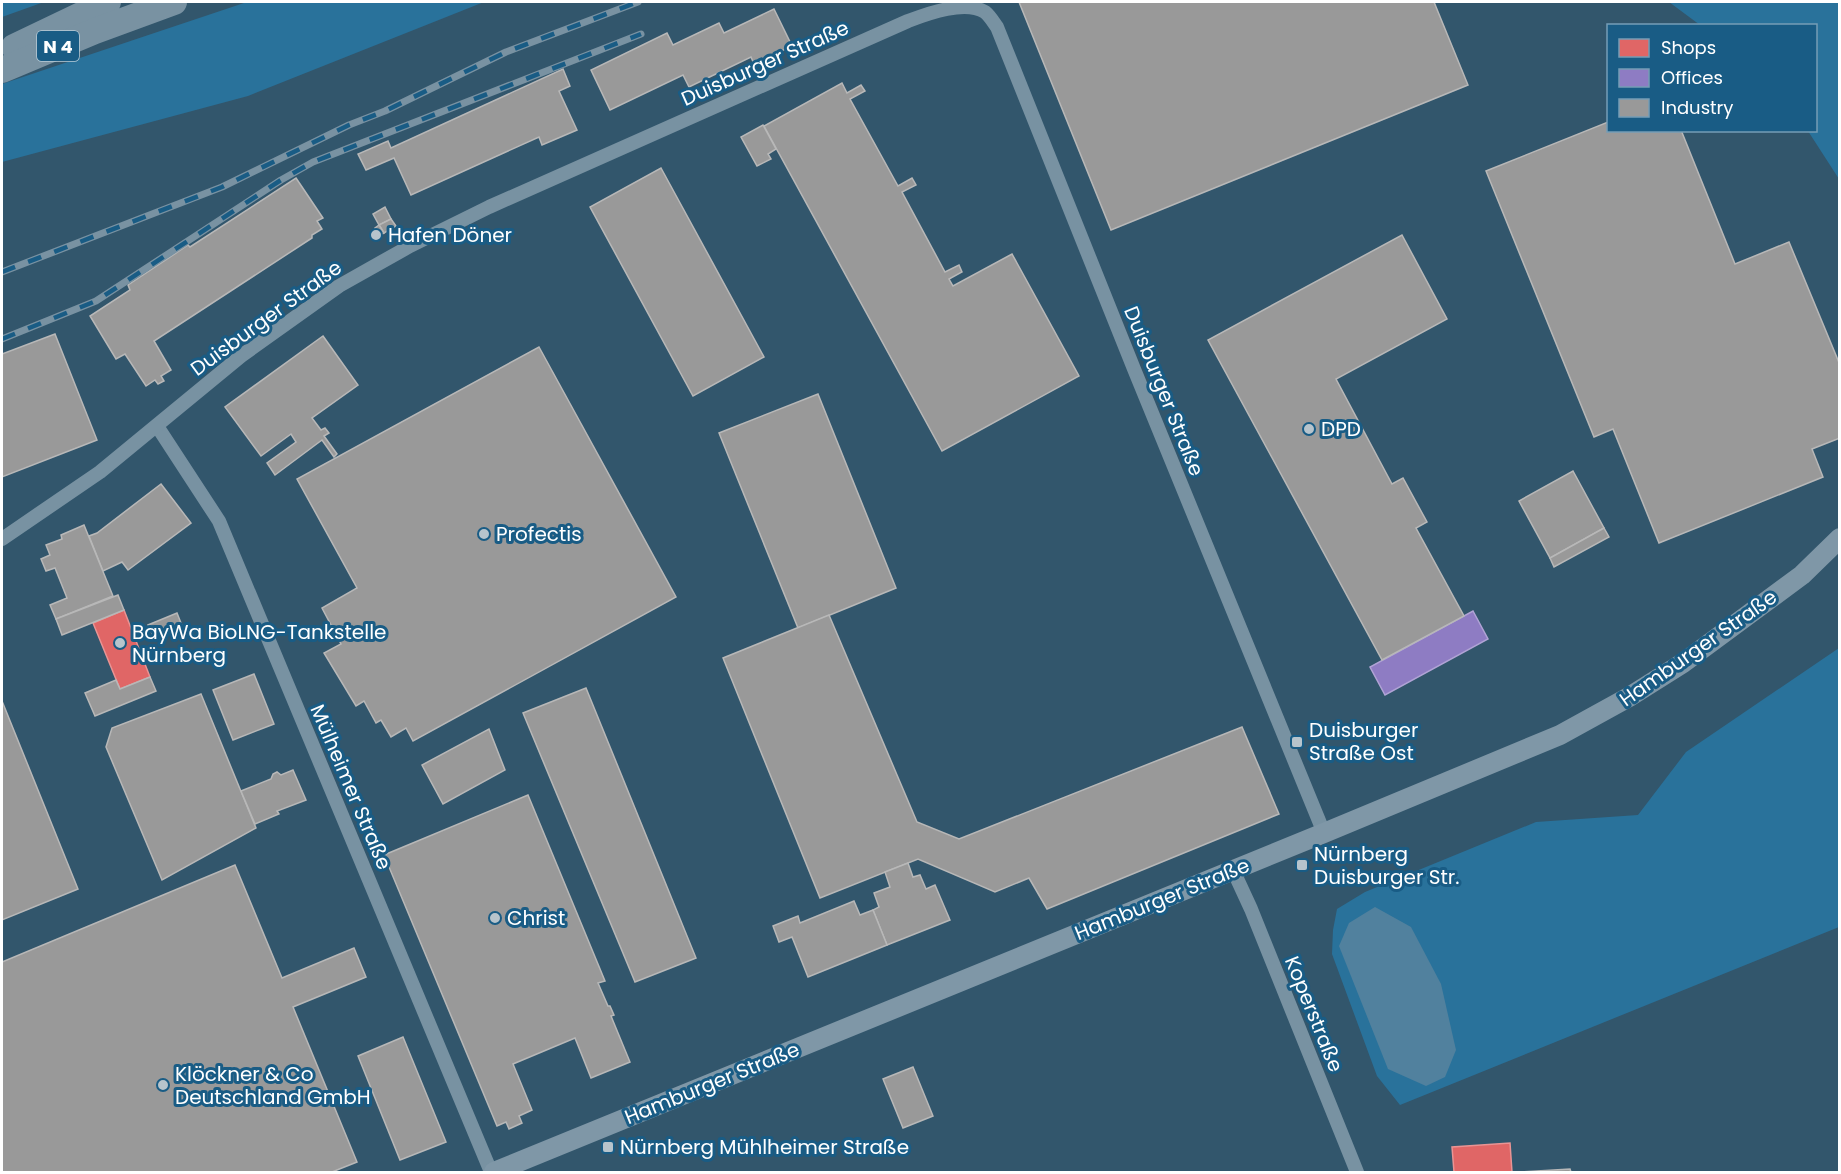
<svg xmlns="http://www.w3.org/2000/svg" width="1841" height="1174" viewBox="0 0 1841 1174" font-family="Poppins,sans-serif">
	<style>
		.green { fill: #29729b }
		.water { fill: #51819e }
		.shops { fill: #e06666; stroke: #e99494; stroke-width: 1.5 }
		.offices { fill: #8e7cc3; stroke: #b0a3d5; stroke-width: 1.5 }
		.industry { fill: #999; stroke: #b8b8b8; stroke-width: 1.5 }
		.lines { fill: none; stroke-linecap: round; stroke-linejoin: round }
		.street { stroke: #7892a2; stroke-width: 14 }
		.secondary { stroke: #7f97a7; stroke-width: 20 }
		.highway { stroke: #7992a2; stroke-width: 26 }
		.rail-casing { stroke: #7992a2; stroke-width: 7 }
		.rail { stroke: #195c85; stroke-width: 4.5; stroke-dasharray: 14; stroke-linecap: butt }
		.poi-dot { fill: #b7c4cc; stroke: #195c85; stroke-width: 2 }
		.labels { text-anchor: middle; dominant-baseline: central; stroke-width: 6; stroke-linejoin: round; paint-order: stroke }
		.shield { fill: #195c85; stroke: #baceda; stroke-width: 1.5 }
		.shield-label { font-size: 18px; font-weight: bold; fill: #fff }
		.street-label { font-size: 20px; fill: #fff; stroke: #195c85 }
		.poi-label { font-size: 20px; fill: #fff; stroke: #195c85; text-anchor: start }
	</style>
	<rect width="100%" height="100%" fill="#32566c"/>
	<g class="green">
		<path d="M2,2H44L2,17Z"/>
		<path d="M247,2H484L248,96L2,162V84Z"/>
		<path d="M1669,2H1839V179L1808,131L1816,130V26L1700,25Z"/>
		<path d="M1839,648V927L1400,1105L1377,1076L1332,954L1333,930L1337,909L1365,892L1536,822L1638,815L1686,752Z"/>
	</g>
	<path class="water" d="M1375,907L1411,927L1441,984L1456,1050L1445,1077L1426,1086L1388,1069L1339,946L1349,923Z"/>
	<g class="shops">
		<path d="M124,610L150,677L120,689L93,623Z"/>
		<path d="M1510,1143L1512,1172H1454L1452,1147Z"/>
	</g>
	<path class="offices" d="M1473,611L1488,639L1385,695L1370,667Z"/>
	<g class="industry">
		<path d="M1019,2H1434L1468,85L1111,230Z"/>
		<path d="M774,9L792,46L754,64L751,57L689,87L683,75L610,110L591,70L667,33L673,45L719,23L724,33Z"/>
		<path d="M563,69L570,86L559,91L577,130L542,145L539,137L411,195L394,158L366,170L358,154L388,141L391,148Z"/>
		<path d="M842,83L847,93L861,85L865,91L850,99L898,186L912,178L916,185L902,192L945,272L959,265L962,272L949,279L953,286L1012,254L1079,376L942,451L764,126Z"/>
		<path d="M1608,122V130H1681L1735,264L1789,242L1840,365V438L1812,449L1823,477L1659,543L1613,429L1594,437L1486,171Z"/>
		<path d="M763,125L776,149L768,154L771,159L757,166L741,137Z"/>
		<path d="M661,168L764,357L693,396L590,207Z"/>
		<path d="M296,178L323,218L317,221L322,229L312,235V238L154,341L171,370L161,376L164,381L158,384L155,380L146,386L125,354L116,359L90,316L130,290L128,285L188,245L190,247Z"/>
		<path d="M385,207L391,219L379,225L373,214Z"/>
		<path d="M391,219L396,226L384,233L379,225Z"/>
		<path d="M379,225L384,233L379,236L375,228Z"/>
		<path d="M1402,235L1447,319L1336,379L1392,484L1403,478L1427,522L1416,528L1464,616L1382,660L1208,340Z"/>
		<path d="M55,334L97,440L2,477V354Z"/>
		<path d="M323,336L358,385L312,418L321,430L325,428L329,433L324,436L337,454L334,457L322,440L275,475L267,463L296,442L291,434L261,456L225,407Z"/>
		<path d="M539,347L676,597L413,741L406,728L391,737L381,720L376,723L364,701L356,706L324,653L341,644L322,608L357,588L297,479Z"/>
		<path d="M818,394L896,588L798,628L719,433Z"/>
		<path d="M1573,471L1604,528L1550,558L1519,501Z"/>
		<path d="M161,484L191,523L128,570L122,562L103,571L89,536L97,533Z"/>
		<path d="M84,525L113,596L56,619L50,605L67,598L55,568L46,571L41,559L50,555L46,545L62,539L61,535Z"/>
		<path d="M1604,528L1609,537L1554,567L1550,558Z"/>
		<path d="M118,595L124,610L62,635L56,619Z"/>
		<path d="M177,613L183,628L155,640L148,625Z"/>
		<path d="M829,615L917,822L959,839L1242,727L1279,814L1047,909L1029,878L995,892L918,859L820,898L723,658Z"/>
		<path d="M254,674L274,724L233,740L213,690Z"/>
		<path d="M150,677L156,691L95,716L85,693L116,680L120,689Z"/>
		<path d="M586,688L696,958L635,982L523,713Z"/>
		<path d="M201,694L256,828L162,880L106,747L112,728Z"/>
		<path d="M2,701L78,889L2,920Z"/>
		<path d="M489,729L505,770L443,804L422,765Z"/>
		<path d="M293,770L306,800L277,811L279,814L255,824L241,791L271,779L273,774L277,772L281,775Z"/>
		<path d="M528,795L605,981L598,983L608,1006H610L614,1015L611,1016L630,1062L591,1078L575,1038L513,1064L532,1110L519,1116L522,1123L509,1129L506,1122L497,1126L384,855Z"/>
		<path d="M908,863L913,877L920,875L926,889L935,885L950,920L887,945L873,910L879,907L874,893L890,887L885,872Z"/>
		<path d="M235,865L282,978L354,948L366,977L293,1007L357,1162L332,1172H2V962Z"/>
		<path d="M854,901L860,915L873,910L887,945L808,977L792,937L779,942L773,926L798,916L800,923Z"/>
		<path d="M403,1037L446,1142L400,1160L358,1056Z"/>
		<path d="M913,1067L933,1116L903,1128L883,1079Z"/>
		<path d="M1570,1169L1571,1172H1519Z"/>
	</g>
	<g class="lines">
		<g class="street">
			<path d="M157,426L219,521L491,1172"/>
			<path d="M2,539L100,472L241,356L339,286L410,246L489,207L908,21C929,13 965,0 985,12C990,16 994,23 997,27L1134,369L1324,833"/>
			<path d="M1233,870L1251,909L1357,1172"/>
		</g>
		<path class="secondary" d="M494,1172L1324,833L1560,735L1629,697L1683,663L1802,575L1840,538"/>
		<g class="highway">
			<path d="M14,47L108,2"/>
			<path d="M2,70L95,31L174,2"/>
		</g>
		<defs>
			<g id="rail">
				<path d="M2,272L222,187L349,125L385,111L506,52L638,2"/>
				<path d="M2,339L96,301L281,180L313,162L641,34"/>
			</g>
		</defs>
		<use href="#rail" class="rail-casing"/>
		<use href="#rail" class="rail"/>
	</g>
	<g class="poi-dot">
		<circle cx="376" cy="235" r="6"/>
		<circle cx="1309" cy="429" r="6"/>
		<circle cx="484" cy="534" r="6"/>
		<circle cx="120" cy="643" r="6"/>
		<rect x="1291" y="736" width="12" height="12" rx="3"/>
		<rect x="1296" y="859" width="12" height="12" rx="3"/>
		<circle cx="495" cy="918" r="6"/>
		<circle cx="163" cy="1085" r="6"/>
		<rect x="602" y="1141" width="12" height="12" rx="3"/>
	</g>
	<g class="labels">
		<rect class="shield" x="37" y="31" width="42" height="30" rx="4.5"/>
		<g class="shield-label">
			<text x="58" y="46">N 4</text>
		</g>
		<g class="street-label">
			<text transform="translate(765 63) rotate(-24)">Duisburger Straße</text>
			<text transform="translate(266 318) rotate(-36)">Duisburger Straße</text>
			<text transform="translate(1164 391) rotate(68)">Duisburger Straße</text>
			<text transform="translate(1698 648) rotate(-35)">Hamburger Straße</text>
			<text transform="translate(351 787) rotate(67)">Mülheimer Straße</text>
			<text transform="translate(1162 899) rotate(-22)">Hamburger Straße</text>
			<text transform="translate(1314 1014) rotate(68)">Koperstraße</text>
			<text transform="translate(712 1083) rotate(-22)">Hamburger Straße</text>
		</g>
		<g class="poi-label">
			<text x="388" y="235">Hafen Döner</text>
			<text x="1321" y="429">DPD</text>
			<text x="496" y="534">Profectis</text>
			<text x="132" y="632">BayWa BioLNG-Tankstelle<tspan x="132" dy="23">Nürnberg</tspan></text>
			<text x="1309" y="730">Duisburger<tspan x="1309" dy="23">Straße Ost</tspan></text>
			<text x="1314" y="854">Nürnberg<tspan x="1314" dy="23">Duisburger Str.</tspan></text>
			<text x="507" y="918">Christ</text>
			<text x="175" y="1074">Klöckner &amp; Co<tspan x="175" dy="23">Deutschland GmbH</tspan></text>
			<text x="620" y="1147">Nürnberg Mühlheimer Straße</text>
		</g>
	</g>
	<rect width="1841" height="1174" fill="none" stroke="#ffffff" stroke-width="6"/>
	<rect x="1607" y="24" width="210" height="108" fill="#195c85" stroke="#759db6" stroke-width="1.5"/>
	<rect x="1619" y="39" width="30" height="18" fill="#e06666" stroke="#759db6" stroke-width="1.5"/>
	<text x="1661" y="54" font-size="18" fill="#ffffff">Shops</text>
	<rect x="1619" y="69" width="30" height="18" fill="#8e7cc3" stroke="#759db6" stroke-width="1.5"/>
	<text x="1661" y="84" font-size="18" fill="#ffffff">Offices</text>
	<rect x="1619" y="99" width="30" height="18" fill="#999999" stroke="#759db6" stroke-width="1.5"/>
	<text x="1661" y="114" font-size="18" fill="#ffffff">Industry</text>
</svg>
